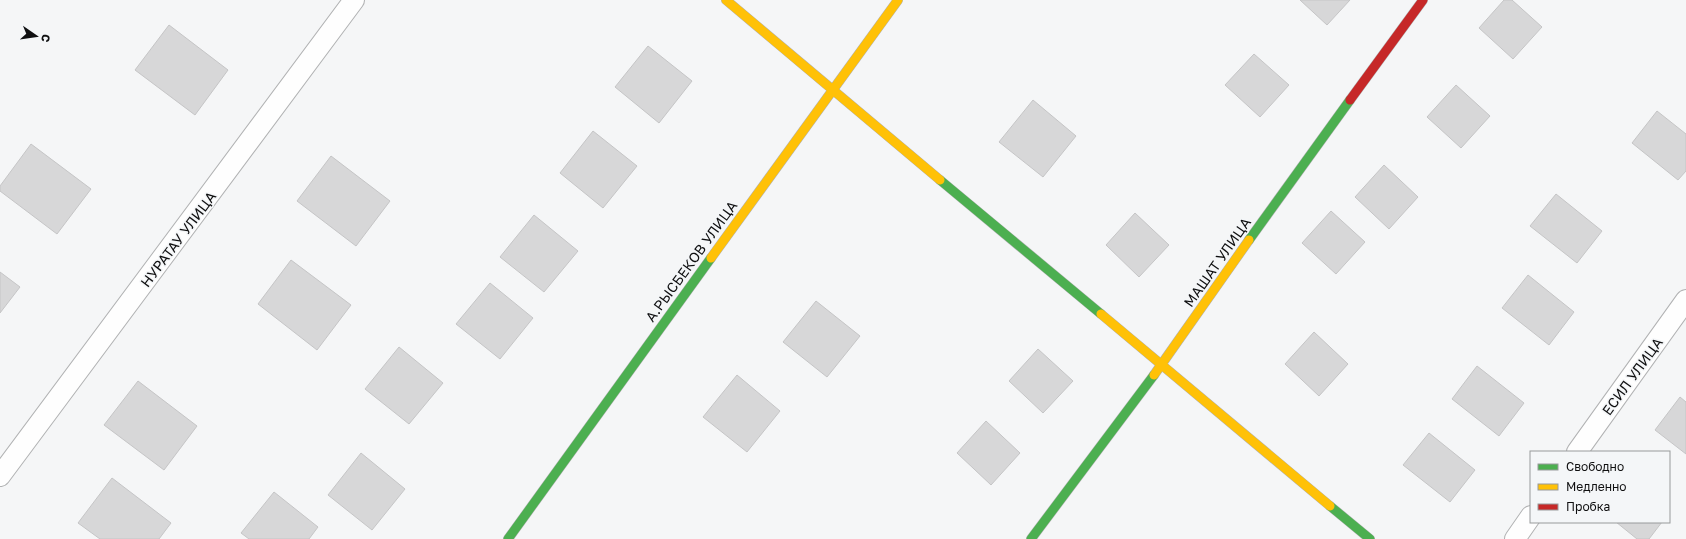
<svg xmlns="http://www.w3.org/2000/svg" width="1686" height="539" viewBox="0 0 1686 539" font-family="'Golos Text',sans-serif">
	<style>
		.building { fill: #d7d7d8; stroke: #c5c5c6 }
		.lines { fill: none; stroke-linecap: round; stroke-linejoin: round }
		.street-casing { stroke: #b1b2b3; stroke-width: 22 }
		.fast-casing { stroke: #b1b2b3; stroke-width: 10 }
		.slow-casing { stroke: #b1b2b3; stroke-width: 10 }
		.jam-casing { stroke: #b1b2b3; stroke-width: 10 }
		.street { stroke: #fefefe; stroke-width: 20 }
		.fast { stroke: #4caf50; stroke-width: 9 }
		.slow { stroke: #ffc107; stroke-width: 9 }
		.jam { stroke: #c62828; stroke-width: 9 }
		.labels { text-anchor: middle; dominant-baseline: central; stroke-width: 3; stroke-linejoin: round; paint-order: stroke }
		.street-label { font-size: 14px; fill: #0f0f10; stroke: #f4f6f8 }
	</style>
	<rect width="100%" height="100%" fill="#f5f6f7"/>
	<g class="building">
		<path d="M1300,0H1350L1327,25Z"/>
		<path d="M1504,0H1512L1542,27L1513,59L1479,28Z"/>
		<path d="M169,25L228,70L195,115L135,70Z"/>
		<path d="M648,46L692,81L659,123L615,87Z"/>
		<path d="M1254,54L1289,85L1260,117L1225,85Z"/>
		<path d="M1456,85L1490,116L1461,148L1427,117Z"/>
		<path d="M1033,100L1076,136L1043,177L999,142Z"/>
		<path d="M1657,111L1686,134V171L1678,180L1632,143Z"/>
		<path d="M593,131L637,166L603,208L560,173Z"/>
		<path d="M31,144L91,189L57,234L0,191V186Z"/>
		<path d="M331,156L390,201L356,246L297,201Z"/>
		<path d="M1384,165L1418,197L1389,229L1355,197Z"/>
		<path d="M1556,194L1602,231L1577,263L1530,226Z"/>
		<path d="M1331,211L1365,242L1336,274L1302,243Z"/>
		<path d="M1135,213L1169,245L1139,277L1106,245Z"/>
		<path d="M534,215L578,251L544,292L500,257Z"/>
		<path d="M291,260L351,305L317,350L258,304Z"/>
		<path d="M0,272L20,287L0,313Z"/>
		<path d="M1528,275L1574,312L1549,345L1502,308Z"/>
		<path d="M490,283L533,318L500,359L456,324Z"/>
		<path d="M816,301L860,336L827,377L783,342Z"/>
		<path d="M1314,332L1348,364L1319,396L1285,364Z"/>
		<path d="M399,347L443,383L409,424L365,389Z"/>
		<path d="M1038,349L1073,381L1043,413L1009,381Z"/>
		<path d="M1477,366L1524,403L1499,436L1452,399Z"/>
		<path d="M737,375L780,411L747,452L703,417Z"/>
		<path d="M138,381L197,426L164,470L104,425Z"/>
		<path d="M1680,397L1686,402V454L1655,430Z"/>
		<path d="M986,421L1020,453L991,485L957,453Z"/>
		<path d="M1429,433L1475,470L1450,502L1403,465Z"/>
		<path d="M361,453L405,489L372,530L328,495Z"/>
		<path d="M112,478L171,523L159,539H100L78,523Z"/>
		<path d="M274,492L318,527L309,539H249L241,533Z"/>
		<path d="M1616,522H1662L1649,539H1637Z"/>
	</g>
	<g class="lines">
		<defs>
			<g id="street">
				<path d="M1577,452L1686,300"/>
				<path d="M0,476L354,0"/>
				<path d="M1515,539L1531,516"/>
			</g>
			<g id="fast">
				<path d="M940,180L1101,314"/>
				<path d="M1249,240L1350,100"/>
				<path d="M1330,506L1370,539"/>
				<path d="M508,539L711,258"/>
				<path d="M1031,539L1154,375"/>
			</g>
			<g id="slow">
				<path d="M726,0L940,180"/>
				<path d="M711,258L898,0"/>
				<path d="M1101,314L1330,506"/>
				<path d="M1154,375L1249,240"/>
			</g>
			<path id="jam" d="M1350,100L1423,0"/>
		</defs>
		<use href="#street" class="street-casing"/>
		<use href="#fast" class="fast-casing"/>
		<use href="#slow" class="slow-casing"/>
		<use href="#jam" class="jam-casing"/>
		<use href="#street" class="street"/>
		<use href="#fast" class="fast"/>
		<use href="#slow" class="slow"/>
		<use href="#jam" class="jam"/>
	</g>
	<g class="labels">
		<g class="street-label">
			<text transform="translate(178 239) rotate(-53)">НУРАТАУ УЛИЦА</text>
			<text transform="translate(691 261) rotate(-54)">А.РЫСБЕКОВ УЛИЦА</text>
			<text transform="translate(1217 262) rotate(-55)">МАШАТ УЛИЦА</text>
			<text transform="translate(1632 376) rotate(-54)">ЕСИЛ УЛИЦА</text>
		</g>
	</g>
	<rect x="1530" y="451" width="140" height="72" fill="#f4f6f8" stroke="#989a9b"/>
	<rect x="1538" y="464" width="20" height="6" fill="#4caf50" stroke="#989a9b"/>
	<text x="1566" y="471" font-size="12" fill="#0f0f10">Свободно</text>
	<rect x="1538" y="484" width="20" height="6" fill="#ffc107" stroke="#989a9b"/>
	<text x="1566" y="491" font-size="12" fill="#0f0f10">Медленно</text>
	<rect x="1538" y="504" width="20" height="6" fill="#c62828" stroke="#989a9b"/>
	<text x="1566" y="511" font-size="12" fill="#0f0f10">Пробка</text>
	<g transform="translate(36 36) rotate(103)" stroke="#f4f6f8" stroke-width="3" paint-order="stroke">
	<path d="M0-3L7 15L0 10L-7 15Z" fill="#0f0f10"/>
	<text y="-6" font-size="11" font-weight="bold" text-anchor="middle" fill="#0f0f10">С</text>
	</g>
</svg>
